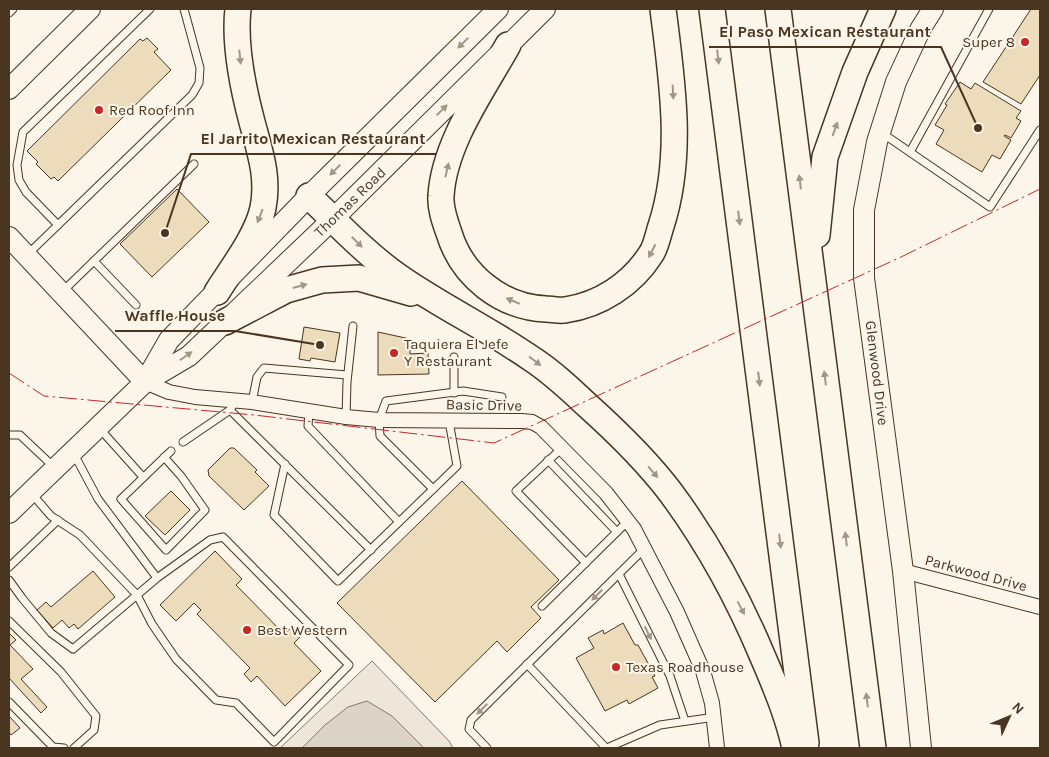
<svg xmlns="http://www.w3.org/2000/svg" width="1049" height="757" viewBox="0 0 1049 757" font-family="Karla,sans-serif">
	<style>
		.green { fill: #ede6d9; stroke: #887966 }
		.water { fill: #dcd4c6; stroke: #887966 }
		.building { fill: #ecdcbc; stroke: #4a3520 }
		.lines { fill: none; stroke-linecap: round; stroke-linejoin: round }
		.lane-casing { stroke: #4a3520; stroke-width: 9 }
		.street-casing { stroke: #4a3520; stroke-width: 16 }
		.secondary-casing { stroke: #4a3520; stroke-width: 22 }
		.highway-casing { stroke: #4a3520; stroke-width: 28 }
		.lane { stroke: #fbf6e9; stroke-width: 7 }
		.street { stroke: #fbf6e9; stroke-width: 14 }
		.secondary { stroke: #fbf6e9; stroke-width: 20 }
		.highway { stroke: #fbf6e9; stroke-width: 25 }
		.power { stroke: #c62828; stroke-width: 1; stroke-dasharray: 18 4 2.5 4; stroke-linecap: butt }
		.oneway { fill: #a29684 }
		.poi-dot { fill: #c62828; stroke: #fbf6e9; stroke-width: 2 }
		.labels { text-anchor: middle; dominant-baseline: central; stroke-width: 4; stroke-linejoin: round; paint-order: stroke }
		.poi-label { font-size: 15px; fill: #4a3520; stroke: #fbf6e9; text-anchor: start }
		.street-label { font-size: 15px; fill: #4a3520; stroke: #fbf6e9 }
		.leader { fill: none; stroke: #4a3520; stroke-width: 2 }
		.callout-dot { fill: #4a3520; stroke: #fbf6e9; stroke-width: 2 }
		.callout-label { font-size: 16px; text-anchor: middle; font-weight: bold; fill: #4a3520; stroke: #fbf6e9; stroke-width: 4; stroke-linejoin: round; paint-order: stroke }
	</style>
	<rect width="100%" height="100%" fill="#fbf6e9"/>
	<path class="green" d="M372,661L449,741L453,748H424L392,716L325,725L302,748H280Z"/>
	<path class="water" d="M367,701L392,716L424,748H302L325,725L348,707Z"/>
	<g class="building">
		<path d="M1031,9H1040V75L1021,104L983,82Z"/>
		<path d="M147,38L158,49L154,52L171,70L58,181L54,177L51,179L36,164L38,162L27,151L140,39L143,41Z"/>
		<path d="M960,82L971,89L975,83L1021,111L1016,118L1021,121L1011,138L1005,135L1004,136L1011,140L1000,159L992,155L982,172L936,144L944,130L935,125L947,105L945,104Z"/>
		<path d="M177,189L209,222L152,277L120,244Z"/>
		<path d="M304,327L340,333L335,362L311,358L310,361L299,359Z"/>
		<path d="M378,332L410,339V354L428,353L429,374L378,375Z"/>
		<path d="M230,448H234L257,470L255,472L269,486L244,510L209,476L208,470Z"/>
		<path d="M462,481L559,580L531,607L541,618L507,652L497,641L435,702L337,603Z"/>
		<path d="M171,491L190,510L165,535L145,516Z"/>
		<path d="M215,551L242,579L236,585L284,634L292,627L301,636L294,643L321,671L285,706L257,676L251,682L244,674L250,668L197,614L201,610L194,603L176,621L160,605Z"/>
		<path d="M93,571L115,597L78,629L74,624L69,628L62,620L53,628L37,610L46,602L51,607Z"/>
		<path d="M623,623L635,645H638L655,676L652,677L658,688L629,704L627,700L605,711L576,658L594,648L588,638L603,630L604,634Z"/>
		<path d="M9,633L16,640L10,645L33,669L21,679L47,707L41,713L9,678Z"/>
		<path d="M9,716L20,728L11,735L9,732Z"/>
	</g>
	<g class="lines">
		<defs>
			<g id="lane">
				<path d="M9,13L13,9"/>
				<path d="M882,133L990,207L1040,130"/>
				<path d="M910,152L989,9"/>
				<path d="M58,225L26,192L19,180L17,165L23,132L150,9"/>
				<path d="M28,254L192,95L199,83L200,68L184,9"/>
				<path d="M94,261L136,305"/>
				<path d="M63,291L194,164"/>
				<path d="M454,357V393"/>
				<path d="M236,400L230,410L371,550"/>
				<path d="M252,402L257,377L264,368L347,375"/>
				<path d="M309,411L308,426L399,522"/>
				<path d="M346,417L347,382L353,326"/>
				<path d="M100,429L143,477"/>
				<path d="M9,435H20L55,468"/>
				<path d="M183,442L230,410"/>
				<path d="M562,448L516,491L586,563"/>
				<path d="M74,454L98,499L157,578L210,540L223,537L349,665L274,742L236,703L216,700L176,659L152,624L137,595L157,578"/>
				<path d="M164,457L181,476L205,510L166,550L121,499C138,483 154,467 171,451"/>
				<path d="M548,460L617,532"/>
				<path d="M285,464L274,515L338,581L457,466L449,421"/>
				<path d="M433,489L380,436L379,420L386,401L463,391L502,397"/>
				<path d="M9,567L58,520"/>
				<path d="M619,574L670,676L685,721"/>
				<path d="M9,580L22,598L51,633L73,649L137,595L80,535L51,516L32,494"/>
				<path d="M542,606L628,521"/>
				<path d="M9,621L61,672L96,716L94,730L74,748"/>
				<path d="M527,664L606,748"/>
				<path d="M9,702L53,747L64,748"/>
				<path d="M487,748L469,729L471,720L644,549"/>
				<path d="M607,748L660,725L715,717"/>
			</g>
			<g id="street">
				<path d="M145,382L169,392L195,397L252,402L346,417L379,420L522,421L532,422L541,427L606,493L634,529L677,612L703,671L712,703L717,748"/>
				<path d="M903,571L1040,607"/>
			</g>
			<g id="secondary">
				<path d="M9,89L90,9"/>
				<path d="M9,237L145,382"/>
				<path d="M146,380L169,340L309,196L498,9"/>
				<path d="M9,513L145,382L189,356L225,322L333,219L545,9"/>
				<path d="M921,748L903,571L864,278V210L877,142L896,82L921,28L933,9"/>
			</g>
			<g id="highway">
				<path d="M712,9L806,743"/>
				<path d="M778,9L873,748"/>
				<path d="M508,45C483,90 444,143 441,196C440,208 445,222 449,233C462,276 501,307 546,309C552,309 559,311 565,310C600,305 632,284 651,254C656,247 658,235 661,226C684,155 672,81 663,9"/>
				<path d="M309,196C338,224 366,254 399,277C442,307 489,329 532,359C552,372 570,389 587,405C617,432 647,461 671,493C708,543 738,598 762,655C775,685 788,716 795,748"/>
				<path d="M817,235L825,157L855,72L883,9"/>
				<path d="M217,292C232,268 257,236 263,208C269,177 260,152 252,122C243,88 234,44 238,9"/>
				<path d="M225,322L286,290L322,280L359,278L411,293"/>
			</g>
		</defs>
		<use href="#lane" class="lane-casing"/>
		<use href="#street" class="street-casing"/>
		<use href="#secondary" class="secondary-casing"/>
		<use href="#highway" class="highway-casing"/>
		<use href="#lane" class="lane"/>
		<use href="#street" class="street"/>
		<use href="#secondary" class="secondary"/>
		<use href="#highway" class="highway"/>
		<path class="power" d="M9,373L44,396L254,415L494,443L901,257L1040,189"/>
	</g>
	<defs><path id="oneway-solid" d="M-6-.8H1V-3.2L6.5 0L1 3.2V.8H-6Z" transform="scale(1.25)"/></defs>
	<g class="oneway">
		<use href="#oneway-solid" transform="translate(463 43) rotate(135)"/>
		<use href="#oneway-solid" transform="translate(240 57) rotate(84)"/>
		<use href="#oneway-solid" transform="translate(718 57) rotate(83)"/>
		<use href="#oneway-solid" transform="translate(673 92) rotate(87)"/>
		<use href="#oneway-solid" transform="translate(442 110) rotate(-45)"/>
		<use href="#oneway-solid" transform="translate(835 129) rotate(-71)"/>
		<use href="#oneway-solid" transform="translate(335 170) rotate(135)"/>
		<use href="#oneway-solid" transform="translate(447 170) rotate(-77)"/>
		<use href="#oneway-solid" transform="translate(800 182) rotate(-97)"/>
		<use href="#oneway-solid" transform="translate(260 216) rotate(111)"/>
		<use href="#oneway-solid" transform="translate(739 218) rotate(83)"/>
		<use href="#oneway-solid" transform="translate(357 242) rotate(45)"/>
		<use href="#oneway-solid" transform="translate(652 251) rotate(117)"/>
		<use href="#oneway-solid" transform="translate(300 286) rotate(-15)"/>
		<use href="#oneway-solid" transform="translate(513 301) rotate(-157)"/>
		<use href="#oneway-solid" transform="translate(186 356) rotate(-35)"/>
		<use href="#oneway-solid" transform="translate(535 361) rotate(37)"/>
		<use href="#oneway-solid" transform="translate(825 378) rotate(-97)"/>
		<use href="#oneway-solid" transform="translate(759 379) rotate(83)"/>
		<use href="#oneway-solid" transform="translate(653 472) rotate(49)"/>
		<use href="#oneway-solid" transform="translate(846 539) rotate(-97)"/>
		<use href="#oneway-solid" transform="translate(780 541) rotate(83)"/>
		<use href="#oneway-solid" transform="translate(597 595) rotate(135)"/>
		<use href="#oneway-solid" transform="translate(741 608) rotate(62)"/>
		<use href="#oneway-solid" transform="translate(648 633) rotate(64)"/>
		<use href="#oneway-solid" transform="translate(867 700) rotate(-97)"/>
		<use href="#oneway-solid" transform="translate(482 709) rotate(135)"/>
	</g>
	<g class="poi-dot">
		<circle cx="1025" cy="42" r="5"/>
		<circle cx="99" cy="110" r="5"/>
		<circle cx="394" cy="353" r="5"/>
		<circle cx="247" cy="630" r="5"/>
		<circle cx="616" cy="667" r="5"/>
	</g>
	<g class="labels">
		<g class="poi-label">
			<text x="1015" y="42" text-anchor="end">Super 8</text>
			<text x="109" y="110">Red Roof Inn</text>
			<text x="404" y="344">Taquiera El Jefe<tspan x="404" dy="17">Y Restaurant</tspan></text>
			<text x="257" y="630">Best Western</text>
			<text x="626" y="667">Texas Roadhouse</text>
		</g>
		<g class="street-label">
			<text transform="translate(350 202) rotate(-44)">Thomas Road</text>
			<text transform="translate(877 373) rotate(83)">Glenwood Drive</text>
			<text transform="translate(484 405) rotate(1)">Basic Drive</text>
			<text transform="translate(976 573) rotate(15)">Parkwood Drive</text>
		</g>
	</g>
	<path class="leader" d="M978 128L941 47H709M165 233L191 154H436M320 345L235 331H115"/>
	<g class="callout-dot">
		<circle cx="978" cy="128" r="5"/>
		<circle cx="165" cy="233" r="5"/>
		<circle cx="320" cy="345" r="5"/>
	</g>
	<g class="callout-label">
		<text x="825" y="37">El Paso Mexican Restaurant</text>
		<text x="313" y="144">El Jarrito Mexican Restaurant</text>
		<text x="175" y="321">Waffle House</text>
	</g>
	<rect width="1049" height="757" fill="none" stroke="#4a3520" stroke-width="20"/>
	<g transform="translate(1009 717) rotate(46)" stroke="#fbf6e9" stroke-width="4" paint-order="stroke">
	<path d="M0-4L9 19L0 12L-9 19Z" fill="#4a3520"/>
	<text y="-8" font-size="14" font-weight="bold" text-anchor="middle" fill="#4a3520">N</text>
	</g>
</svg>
